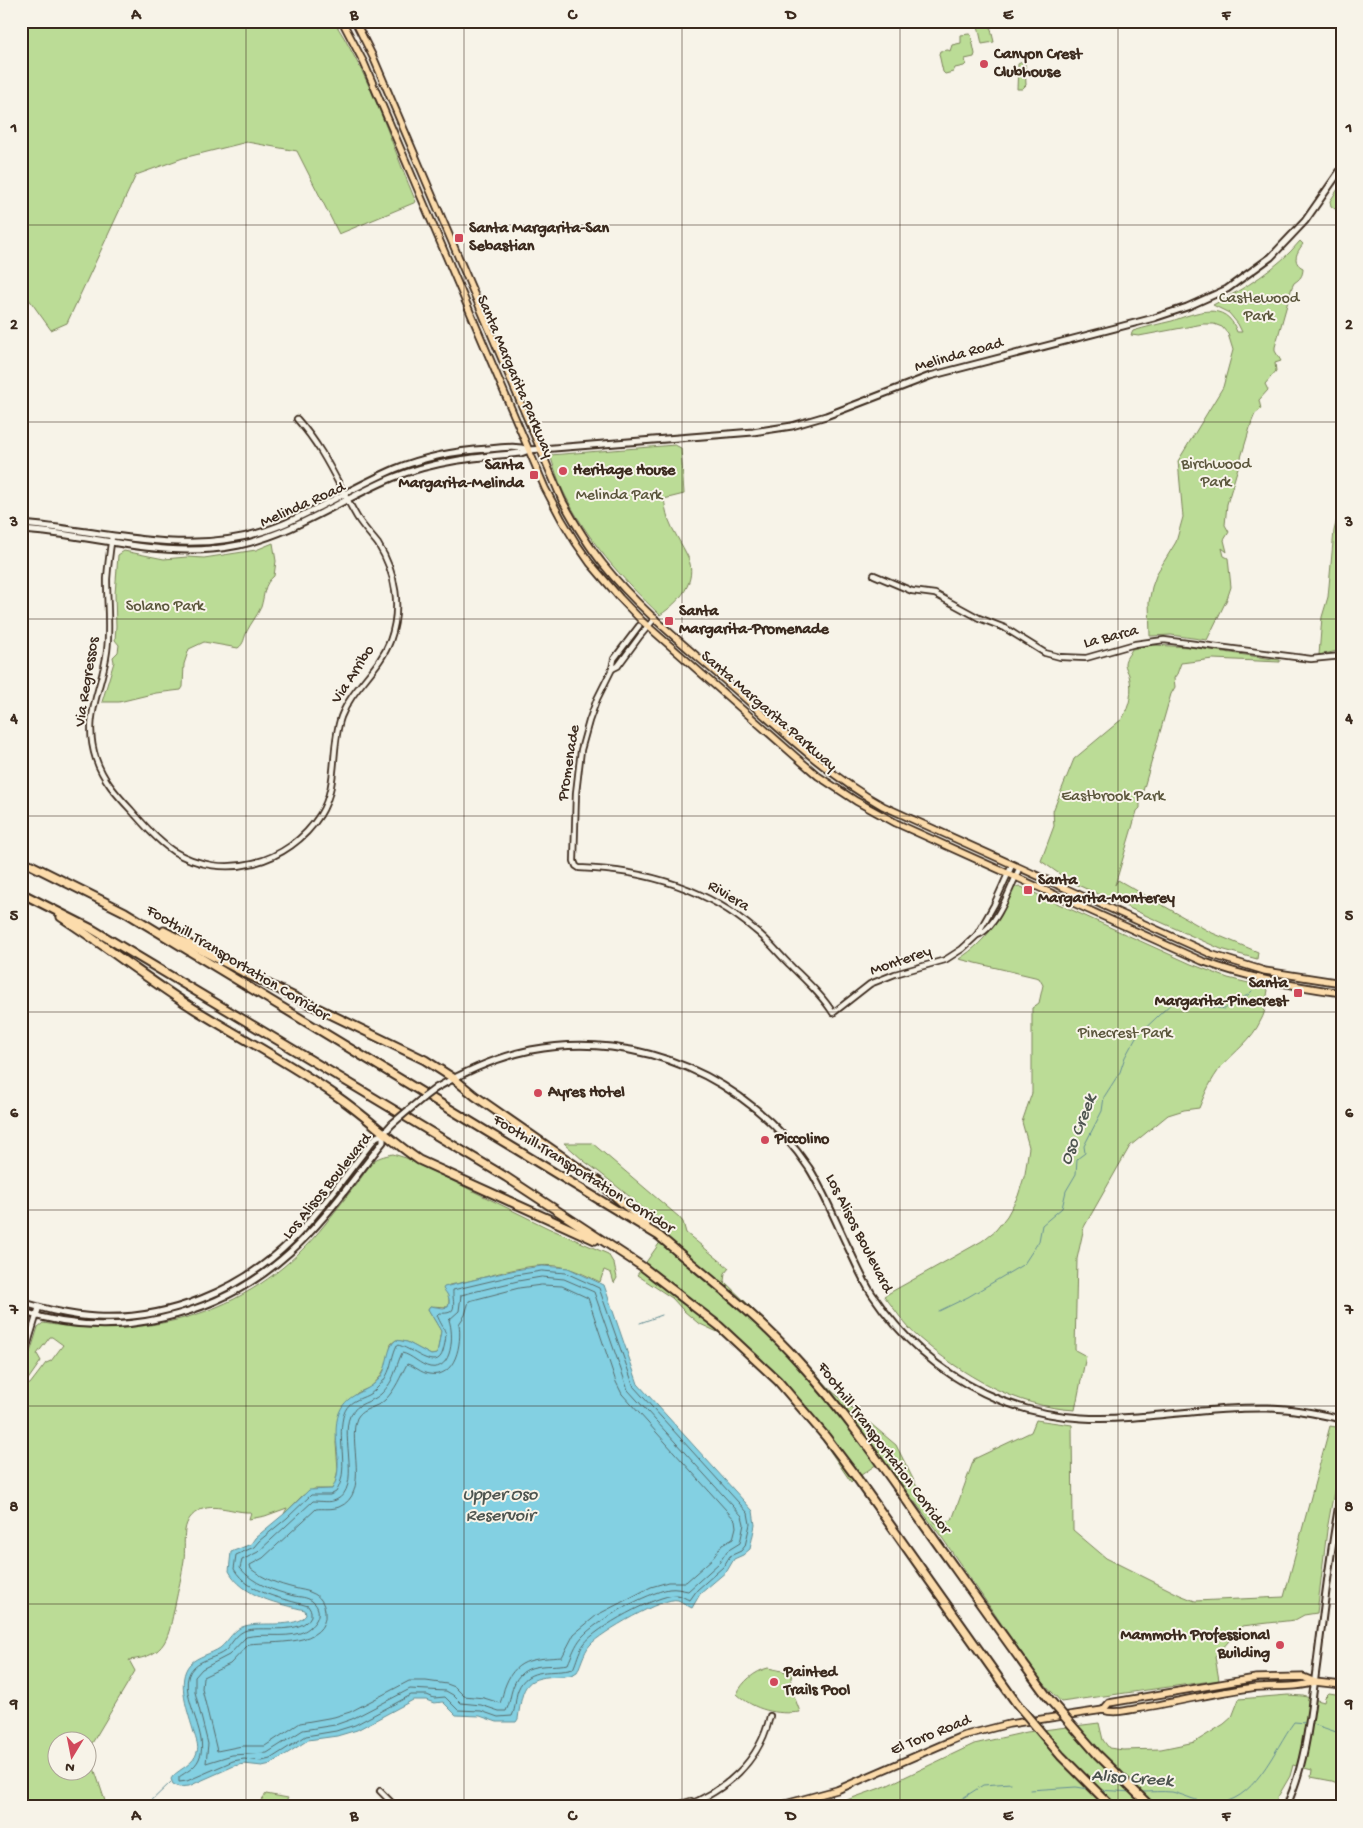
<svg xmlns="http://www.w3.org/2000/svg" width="1363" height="1828" viewBox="0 0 1363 1828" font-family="'Gochi Hand',sans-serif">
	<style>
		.green { fill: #bbdc96; stroke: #7b835a; fill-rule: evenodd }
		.water { fill: #83d0e2; stroke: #668e94 }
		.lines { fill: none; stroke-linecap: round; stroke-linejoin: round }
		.shore { stroke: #586c6c; stroke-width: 1 }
		.stream { stroke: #668e94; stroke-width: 1 }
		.tertiary-casing { stroke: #3b2a1e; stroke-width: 8 }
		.secondary-casing { stroke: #3b2a1e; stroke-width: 9 }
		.primary-casing { stroke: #3b2a1e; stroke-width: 9 }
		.motorway-casing { stroke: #3b2a1e; stroke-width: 11 }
		.tertiary { stroke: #f7f3e8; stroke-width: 4.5 }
		.secondary { stroke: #f7f3e8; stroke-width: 5 }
		.primary { stroke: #fcdcac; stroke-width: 5.5 }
		.motorway { stroke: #fcdcac; stroke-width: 7 }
		.secondary-bridge-casing { stroke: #3b2a1e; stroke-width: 9; stroke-linecap: butt }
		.motorway-bridge-casing { stroke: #3b2a1e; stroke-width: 11; stroke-linecap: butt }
		.secondary-bridge { stroke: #f7f3e8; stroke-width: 5 }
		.motorway-bridge { stroke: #fcdcac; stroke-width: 7 }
		.grid { fill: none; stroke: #3b2a1e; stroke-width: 1; stroke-opacity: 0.55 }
		.poi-dot { fill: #d1495b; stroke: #f7f3e8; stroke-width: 2 }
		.labels { text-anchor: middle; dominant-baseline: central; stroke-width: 4; stroke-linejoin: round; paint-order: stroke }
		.poi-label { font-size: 16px; font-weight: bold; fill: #3b2a1e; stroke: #f7f3e8; text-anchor: start }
		.park-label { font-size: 16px; fill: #5b563c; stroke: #f7f3e8 }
		.street-label { font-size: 16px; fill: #3b2a1e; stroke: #f7f3e8 }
		.water-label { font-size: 18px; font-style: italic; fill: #4d544f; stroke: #f7f3e8 }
		.neatline { fill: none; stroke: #3b2a1e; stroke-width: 2 }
		.grid-label { font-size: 16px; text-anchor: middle; font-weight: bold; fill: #3b2a1e }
	</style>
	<rect width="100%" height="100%" fill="#f7f3e8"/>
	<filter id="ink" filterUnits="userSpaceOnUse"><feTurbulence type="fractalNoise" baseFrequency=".02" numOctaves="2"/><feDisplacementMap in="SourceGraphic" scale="10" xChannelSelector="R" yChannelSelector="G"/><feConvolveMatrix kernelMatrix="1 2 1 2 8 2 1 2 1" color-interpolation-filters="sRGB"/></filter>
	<g filter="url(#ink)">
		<g class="green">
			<path d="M21,21H333C341,31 347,43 353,54C379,101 395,153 416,202L339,234L297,151L247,142L183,158L136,175L67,323L51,330L21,288Z"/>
			<path d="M977,21H989L994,42L982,44Z"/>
			<path d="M969,34L971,35L975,54L974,57L965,59L966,64L964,66L955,68L953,72L945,74L943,72L939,54L940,51L948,50L950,51L952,45L961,43V35Z"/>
			<path d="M1022,62L1025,63L1026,85L1022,89H1017L1018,64Z"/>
			<path d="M1342,183V214L1331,206L1330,201Z"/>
			<path d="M1300,241L1303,244C1297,252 1291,262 1303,268C1303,276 1300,279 1294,283L1292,287L1275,347V351L1281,361L1275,363L1276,371L1265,384L1268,390L1259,400L1261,409L1255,414L1252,421L1227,504L1225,525L1229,532L1224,540L1227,552L1222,548L1224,556L1228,558L1231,587L1227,599L1207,640L1171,635L1150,636L1149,602L1152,587L1157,573L1176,542L1183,517L1178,461L1223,387L1233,350L1228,334L1222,327L1214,324H1203L1139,336L1131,335L1133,331C1146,327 1159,324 1172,321C1195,313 1226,299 1237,332H1242L1238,324L1229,313L1213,305C1245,288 1277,269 1300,241Z"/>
			<path d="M675,445L681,448L684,494L664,499C665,505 666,512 668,518C673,532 682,544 688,557C698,582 679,602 660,615C621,578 587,540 563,491C558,480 554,467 550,455Z"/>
			<path d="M1342,498V650L1319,655L1322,617L1328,597L1334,531Z"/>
			<path d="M273,543L276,561L274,576C263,585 265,594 261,607C257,616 251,623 247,631C244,638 244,644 238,648L204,642L189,649L184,664L183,687L181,690L156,693L119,702H102L114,662L113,657L118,652L119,645L115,640L116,626L115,594L118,555L124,551L164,559L187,557L204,558L256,550Z"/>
			<path d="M1153,645L1189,647L1280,660V662L1213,659L1181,663L1177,674L1174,678L1175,687L1171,694L1143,791L1144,797L1140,801V808L1137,811L1115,885L1118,880L1210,932L1258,952L1257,959L1221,949L1071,882L1041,861L1054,826L1053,811L1074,759L1122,719C1130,705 1133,692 1129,675C1128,672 1125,667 1125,664C1125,658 1130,654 1132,649Z"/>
			<path d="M1019,886L1191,964L1228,978L1265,987L1268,990C1266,1000 1266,1012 1261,1020C1252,1040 1235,1051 1221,1067C1211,1080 1205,1093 1199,1108L1184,1110L1168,1115L1130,1146L1084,1227L1077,1259L1075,1350L1086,1356L1075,1410C1016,1407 962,1375 918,1337C905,1326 895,1309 884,1296L982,1241L996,1230L1007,1216L1018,1196L1025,1174L1029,1147L1022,1122L1032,1093V1008L1039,1003L1043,985L1039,978L959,959C989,939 999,920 1014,888Z"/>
			<path d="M564,1143H592L679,1217L683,1222L686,1233L729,1268L725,1273L724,1281L787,1342L833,1392L896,1445L935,1523L952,1520L974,1459L1031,1432L1036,1420L1072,1425L1073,1530L1106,1558L1180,1595L1195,1601L1284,1597L1330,1426L1342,1428V1447L1327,1530L1317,1613L1304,1615L1295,1620L1242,1626L1215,1657L1219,1680L1061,1702L1036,1674L943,1539L883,1460L851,1482L811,1423L806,1406L797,1396L760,1369L724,1335L698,1323L684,1311L672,1298L637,1275L668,1231L653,1220L634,1200L599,1172L584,1161Z"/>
			<path d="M393,1154L406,1158L548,1228L608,1254L614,1264L617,1278L614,1283L611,1273L604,1270L600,1282C589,1277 578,1271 567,1268C531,1258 485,1280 449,1285C446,1293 451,1299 448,1307L430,1306L428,1309L441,1331L437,1354L431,1355L407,1342L396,1340L391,1344L388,1362L380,1377L371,1387L357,1393L338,1418L336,1443L338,1469L335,1484L332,1489H314L302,1496L284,1514L287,1508L265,1516L249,1519L251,1512C234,1513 214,1502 198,1511C179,1522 186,1543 184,1560C182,1575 178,1590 175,1605C168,1637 168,1656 129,1660L135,1671L88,1750L107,1807H21V1386L30,1384L46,1363L51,1361L63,1345L52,1337H50L37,1354L41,1361L27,1381L21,1382L38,1327L43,1323C153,1341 255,1313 326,1223C338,1208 349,1193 361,1178C365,1172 370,1165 375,1160C379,1157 388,1155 393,1154ZM58,1740H88V1770H58Z"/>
			<path d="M768,1668L792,1673L790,1685L800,1712C777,1715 754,1710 737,1694C742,1682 755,1671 768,1668Z"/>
			<path d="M1329,1693L1342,1695V1785L1332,1781L1311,1777L1312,1770L1293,1765L1290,1776L1272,1807H827L886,1786L974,1744L1027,1732L1099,1723L1103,1740L1109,1748L1123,1750L1161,1749L1195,1742L1224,1724L1232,1717L1239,1699L1288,1695L1303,1696L1324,1702L1325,1697Z"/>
			<path d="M266,1794L288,1798L283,1807H256Z"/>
		</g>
		<path class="water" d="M542,1266L568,1268L604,1285L638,1384L753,1511L755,1525L750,1549L743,1555L734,1559L727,1571L700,1594L692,1608C687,1606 683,1602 678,1600C664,1596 600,1633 590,1645C584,1651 579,1670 577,1672C573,1675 567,1676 562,1676C525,1677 523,1683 518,1719L516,1722H497L480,1716L456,1715L443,1702L434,1703L426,1700H413L357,1730L337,1736L308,1740L271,1764L262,1766L244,1764L234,1766L189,1786L179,1787L173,1784L171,1779L173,1776C181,1768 194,1764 197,1752C199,1746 196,1739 194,1733C189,1715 175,1680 190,1664C198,1656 211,1654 220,1648C229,1641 233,1629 245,1626C262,1621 296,1629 306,1615L305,1610C279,1604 243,1597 229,1571L231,1552L251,1544L255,1538L284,1514L309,1490L332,1489C346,1466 330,1437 339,1413C348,1390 369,1395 382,1375C388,1365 387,1346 396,1340L407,1342L431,1355L437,1354L441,1331L428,1309L430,1306L443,1308L448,1307C451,1300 448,1294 443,1289L444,1287L515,1270Z"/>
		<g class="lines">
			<g class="shore">
				<path d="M542,1271L566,1273L599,1288L634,1387L748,1513L750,1524L745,1546L741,1551L730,1556L723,1567L697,1590L690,1600C685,1599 682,1595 676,1595C656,1595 595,1628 584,1644C578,1652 577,1661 573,1669C553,1675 528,1665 518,1690C515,1698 516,1708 512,1716L498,1717L481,1711L458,1710L445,1697L434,1698L427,1695H411L355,1725L336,1731L306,1736L270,1759L262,1761L244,1759L233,1761L187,1781L179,1782V1777C186,1772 195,1768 199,1759C212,1734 172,1688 194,1667C202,1659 216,1658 225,1651C232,1644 236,1633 247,1630C265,1626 302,1635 311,1616V1611L308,1606C282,1598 249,1594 234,1569L236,1555L254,1547L259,1541L287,1518L311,1495H330L336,1492C350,1470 337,1443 343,1417C348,1396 365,1401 376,1389C393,1373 389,1362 397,1345C410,1346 437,1374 443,1351C449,1329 444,1332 437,1315L439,1313C460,1315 452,1303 453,1290L516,1275Z"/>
				<path d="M542,1277L564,1279L594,1292L628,1390L742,1516L744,1524L740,1543L727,1551L719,1563L688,1591C682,1590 676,1588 669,1589C647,1593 597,1620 582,1637C575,1645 572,1655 568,1664C545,1668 523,1660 513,1687C510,1695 510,1704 506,1711H499L481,1705L461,1703L453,1695L446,1691L410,1689L352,1719L335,1725L303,1730L267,1753L232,1755L206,1763L208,1744L195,1692V1677L202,1669L229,1655L246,1637C263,1633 283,1638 300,1633C312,1629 327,1613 312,1601C307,1597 300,1597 294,1596C274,1591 253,1584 240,1568L242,1560L258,1552L313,1501C321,1501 329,1503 336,1500C362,1488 340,1437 350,1416C358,1401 370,1404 381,1394C396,1379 394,1370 402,1353C412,1355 420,1365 430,1367C453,1371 454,1334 449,1320L459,1311L461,1295L518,1281Z"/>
				<path d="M542,1285L562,1286L588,1298L616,1382L622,1394L735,1520L736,1527L733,1539L722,1545L713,1558L686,1582H668L651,1587L597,1615L574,1634L562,1657C537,1659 517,1657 506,1684C503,1690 503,1697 500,1703L484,1698L464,1696L455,1687L447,1684L426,1681H409L350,1712L334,1717L300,1723L265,1746H242L217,1751L202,1689L203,1677L230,1664L249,1644C271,1641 329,1648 325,1611C324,1603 320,1596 312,1593C307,1590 300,1590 294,1588C278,1584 264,1579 251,1569L250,1565L263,1558L316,1509C323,1508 331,1510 339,1507C371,1494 347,1441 357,1418C362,1408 377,1408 385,1400C396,1389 400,1377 407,1364C415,1366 421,1373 429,1374C456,1379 462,1343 459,1324L465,1315L469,1301L519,1288Z"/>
			</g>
			<g class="stream">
				<path d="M939,1311L968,1297L1024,1264L1039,1241L1042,1225L1062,1208L1066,1191L1076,1174L1077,1159L1085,1153L1084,1146L1102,1111L1104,1097L1120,1072L1125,1057L1136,1037L1177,998L1185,1003L1225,1009L1235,1001L1248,995L1252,991"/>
				<path d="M640,1323L662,1315"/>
				<path d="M1310,1723L1342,1734"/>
				<path d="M1030,1790L1076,1787L1089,1789"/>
				<path d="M1098,1790L1132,1792"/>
				<path d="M1141,1792C1151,1792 1162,1791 1172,1792C1186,1795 1198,1803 1213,1803C1254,1805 1274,1749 1294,1722L1306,1723"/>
				<path d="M145,1807L171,1782"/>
				<path d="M949,1807L983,1785L1011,1783"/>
			</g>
			<defs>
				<g id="tertiary">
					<path d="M112,536C110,550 108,565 107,579C107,603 110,627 107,651C102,691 82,716 96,759C103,780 117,795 131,810C144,825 157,840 173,851C223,882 289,864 320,815C339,785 330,749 341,717C352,688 379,670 390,641C402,608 396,573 378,544C371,535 363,527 357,517C336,481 326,452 297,419"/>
					<path d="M874,575L912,591L935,594L979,618L1005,628L1045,653L1060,657L1086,658L1135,644L1164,640L1311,659L1342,656"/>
					<path d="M639,626L614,659L612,669L597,699L589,721L581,750L576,793L574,861L576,866L579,868C643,870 705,887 755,930C768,940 778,953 790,965C805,980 822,995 833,1013L870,984L895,974L945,960L962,949L977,935L994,905L1012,865"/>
					<path d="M612,669L618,666L640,636L655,618"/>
					<path d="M977,935C996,930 1011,886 1019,869"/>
					<path d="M21,1366L39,1307"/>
					<path d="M380,1791L396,1807"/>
					<path d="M670,1807L691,1801"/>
					<path d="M683,1807C726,1791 760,1761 770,1716"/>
				</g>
				<g id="secondary">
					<path d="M21,524C113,531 197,562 286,523C324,506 358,485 395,469C424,457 457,451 488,449C502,448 515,445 529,450"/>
					<path d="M21,530C97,534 162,561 239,545C295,533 340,500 392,478C433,461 477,457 521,453L529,450L753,432L792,426L826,416L930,376L1154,318L1187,307L1227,289L1271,257L1305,221L1342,168"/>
					<path d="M436,1088C466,1071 497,1057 531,1050C638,1029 749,1078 809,1168C824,1192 835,1220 847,1245C855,1261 862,1279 872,1294C900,1336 938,1371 984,1393C1084,1441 1165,1406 1267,1408C1292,1408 1317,1414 1342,1419"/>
					<path d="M412,1107L424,1097"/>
					<path d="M21,1302C45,1309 70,1316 96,1317C167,1321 242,1290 292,1240C323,1209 348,1171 376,1137L383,1134L392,1124"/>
					<path d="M21,1311C113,1343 219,1317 290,1252C325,1221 353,1179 383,1142V1134"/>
					<path d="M1286,1807C1306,1764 1310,1716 1316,1670C1324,1610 1330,1548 1342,1489"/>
				</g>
				<g id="primary">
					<path d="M342,21L364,63L545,488L562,520L576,543L590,563L620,598L642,621L796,757L818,776L856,801L896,823L1202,961C1248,978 1293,986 1342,993"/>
					<path d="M355,21L374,59L562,500C574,522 587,544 603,564C641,612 692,651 738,692C784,733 829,776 883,806L1213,955L1265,971L1342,983"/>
					<path d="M1103,1710L1109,1703L1256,1678L1303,1677L1315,1682L1342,1685"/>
					<path d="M774,1807L837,1790L962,1736L1009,1724L1103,1710C1115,1714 1128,1710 1141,1708C1177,1702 1213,1693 1250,1688C1271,1685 1295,1689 1315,1682"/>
				</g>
				<g id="motorway">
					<path d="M21,860L125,912L659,1236C707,1277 757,1315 799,1362C844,1411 881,1464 919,1518C962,1578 1005,1639 1049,1699"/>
					<path d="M21,893L92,929L506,1177L643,1267L719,1326L778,1381L826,1437L857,1478L1017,1704"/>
					<path d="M61,917C107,947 150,981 196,1010C243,1039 293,1065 338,1097C367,1117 391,1141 419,1160L595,1240"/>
					<path d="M164,931L243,972L425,1060L453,1078L475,1096L599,1182L646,1224"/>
				</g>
			</defs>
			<use href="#tertiary" class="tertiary-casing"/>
			<use href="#secondary" class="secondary-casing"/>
			<use href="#primary" class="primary-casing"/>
			<use href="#motorway" class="motorway-casing"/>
			<use href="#tertiary" class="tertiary"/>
			<use href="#secondary" class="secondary"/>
			<use href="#primary" class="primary"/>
			<use href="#motorway" class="motorway"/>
			<defs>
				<g id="secondary-bridge">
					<path d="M424,1097L436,1088"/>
					<path d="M392,1124L412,1107"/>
				</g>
				<g id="motorway-bridge">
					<path d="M1049,1699L1097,1754L1151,1807"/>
					<path d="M1017,1704L1061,1756L1112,1807"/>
				</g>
			</defs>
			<use href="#secondary-bridge" class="secondary-bridge-casing"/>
			<use href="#motorway-bridge" class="motorway-bridge-casing"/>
			<use href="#secondary-bridge" class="secondary-bridge"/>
			<use href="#motorway-bridge" class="motorway-bridge"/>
		</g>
	</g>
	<path class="grid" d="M246,21V1807M464,21V1807M682,21V1807M900,21V1807M1118,21V1807M21,225H1342M21,422H1342M21,619H1342M21,816H1342M21,1012H1342M21,1210H1342M21,1406H1342M21,1604H1342"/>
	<g class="poi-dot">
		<circle cx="984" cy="64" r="5"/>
		<rect x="454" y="233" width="10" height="10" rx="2.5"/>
		<circle cx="563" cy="471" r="5"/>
		<rect x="529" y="470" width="10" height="10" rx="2.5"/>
		<rect x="664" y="616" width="10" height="10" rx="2.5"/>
		<rect x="1023" y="885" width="10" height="10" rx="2.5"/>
		<rect x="1293" y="988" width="10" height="10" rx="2.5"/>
		<circle cx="538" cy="1093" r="5"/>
		<circle cx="765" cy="1140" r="5"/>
		<circle cx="1280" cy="1645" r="5"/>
		<circle cx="774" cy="1682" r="5"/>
	</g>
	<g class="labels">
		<g class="poi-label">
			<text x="994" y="55">Canyon Crest<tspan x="994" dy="18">Clubhouse</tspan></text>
			<text x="469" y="229">Santa Margarita-San<tspan x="469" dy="18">Sebastian</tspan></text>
			<text x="524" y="466" text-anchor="end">Santa<tspan x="524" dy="18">Margarita-Melinda</tspan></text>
			<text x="573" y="471">Heritage House</text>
			<text x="679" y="612">Santa<tspan x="679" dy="18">Margarita-Promenade</tspan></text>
			<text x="1038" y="881">Santa<tspan x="1038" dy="18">Margarita-Monterey</tspan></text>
			<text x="1288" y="984" text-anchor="end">Santa<tspan x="1288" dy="18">Margarita-Pinecrest</tspan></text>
			<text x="548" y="1093">Ayres Hotel</text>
			<text x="775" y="1140">Piccolino</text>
			<text x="1270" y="1636" text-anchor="end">Mammoth Professional<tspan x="1270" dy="18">Building</tspan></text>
			<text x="784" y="1673">Painted<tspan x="784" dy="18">Trails Pool</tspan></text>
		</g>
		<g class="park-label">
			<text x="1259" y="299">Castlewood<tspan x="1259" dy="18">Park</tspan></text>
			<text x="1216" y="465">Birchwood<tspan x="1216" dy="18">Park</tspan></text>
			<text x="619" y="496">Melinda Park</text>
			<text x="165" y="607">Solano Park</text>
			<text x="1113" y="797">Eastbrook Park</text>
			<text x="1125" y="1034">Pinecrest Park</text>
		</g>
		<g class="street-label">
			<text transform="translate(959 356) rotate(-16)">Melinda Road</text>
			<text transform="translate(514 377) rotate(67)">Santa Margarita Parkway</text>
			<text transform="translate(303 506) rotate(-24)">Melinda Road</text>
			<text transform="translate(1111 638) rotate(-14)">La Barca</text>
			<text transform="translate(354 675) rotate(-57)">Via Arribo</text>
			<text transform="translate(88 682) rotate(-81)">Via Regressos</text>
			<text transform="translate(768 712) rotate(41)">Santa Margarita Parkway</text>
			<text transform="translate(570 763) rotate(-81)">Promenade</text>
			<text transform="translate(728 897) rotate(31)">Riviera</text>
			<text transform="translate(901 962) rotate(-19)">Monterey</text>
			<text transform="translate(237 964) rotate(31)">Foothill Transportation Corridor</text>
			<text transform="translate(583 1175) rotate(32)">Foothill Transportation Corridor</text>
			<text transform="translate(328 1187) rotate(-51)">Los Alisos Boulevard</text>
			<text transform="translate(858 1234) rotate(63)">Los Alisos Boulevard</text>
			<text transform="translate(883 1449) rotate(53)">Foothill Transportation Corridor</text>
			<text transform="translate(931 1736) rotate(-22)">El Toro Road</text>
		</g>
		<g class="water-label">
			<text transform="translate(1079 1130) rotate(-69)">Oso Creek</text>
			<text x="500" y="1495">Upper Oso<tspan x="500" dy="21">Reservoir</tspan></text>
			<text transform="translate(1132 1779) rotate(4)">Aliso Creek</text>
		</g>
	</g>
	<rect width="1363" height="1828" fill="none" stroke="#f7f3e8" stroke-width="55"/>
	<g transform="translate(72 1756) rotate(190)"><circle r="24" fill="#f7f3e8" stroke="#aca397"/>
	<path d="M0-4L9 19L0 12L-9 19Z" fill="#d1495b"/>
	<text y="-8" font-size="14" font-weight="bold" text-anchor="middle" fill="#3b2a1e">N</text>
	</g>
	<rect x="28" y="28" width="1308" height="1772" class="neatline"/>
	<g class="grid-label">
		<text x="136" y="19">A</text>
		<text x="354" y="19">B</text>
		<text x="572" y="19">C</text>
		<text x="791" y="19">D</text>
		<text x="1008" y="19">E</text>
		<text x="1226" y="19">F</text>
		<text x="14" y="132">1</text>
		<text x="1349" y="132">1</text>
		<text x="14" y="329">2</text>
		<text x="1349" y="329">2</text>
		<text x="14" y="526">3</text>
		<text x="1349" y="526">3</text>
		<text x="14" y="723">4</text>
		<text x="1349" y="723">4</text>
		<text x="14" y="920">5</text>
		<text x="1349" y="920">5</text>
		<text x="14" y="1117">6</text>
		<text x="1349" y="1117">6</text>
		<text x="14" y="1314">7</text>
		<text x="1349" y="1314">7</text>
		<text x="14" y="1511">8</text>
		<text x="1349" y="1511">8</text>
		<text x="14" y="1708">9</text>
		<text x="1349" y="1708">9</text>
		<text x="136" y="1820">A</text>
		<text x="354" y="1820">B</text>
		<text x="572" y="1820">C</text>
		<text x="791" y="1820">D</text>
		<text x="1008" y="1820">E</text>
		<text x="1226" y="1820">F</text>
	</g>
</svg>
